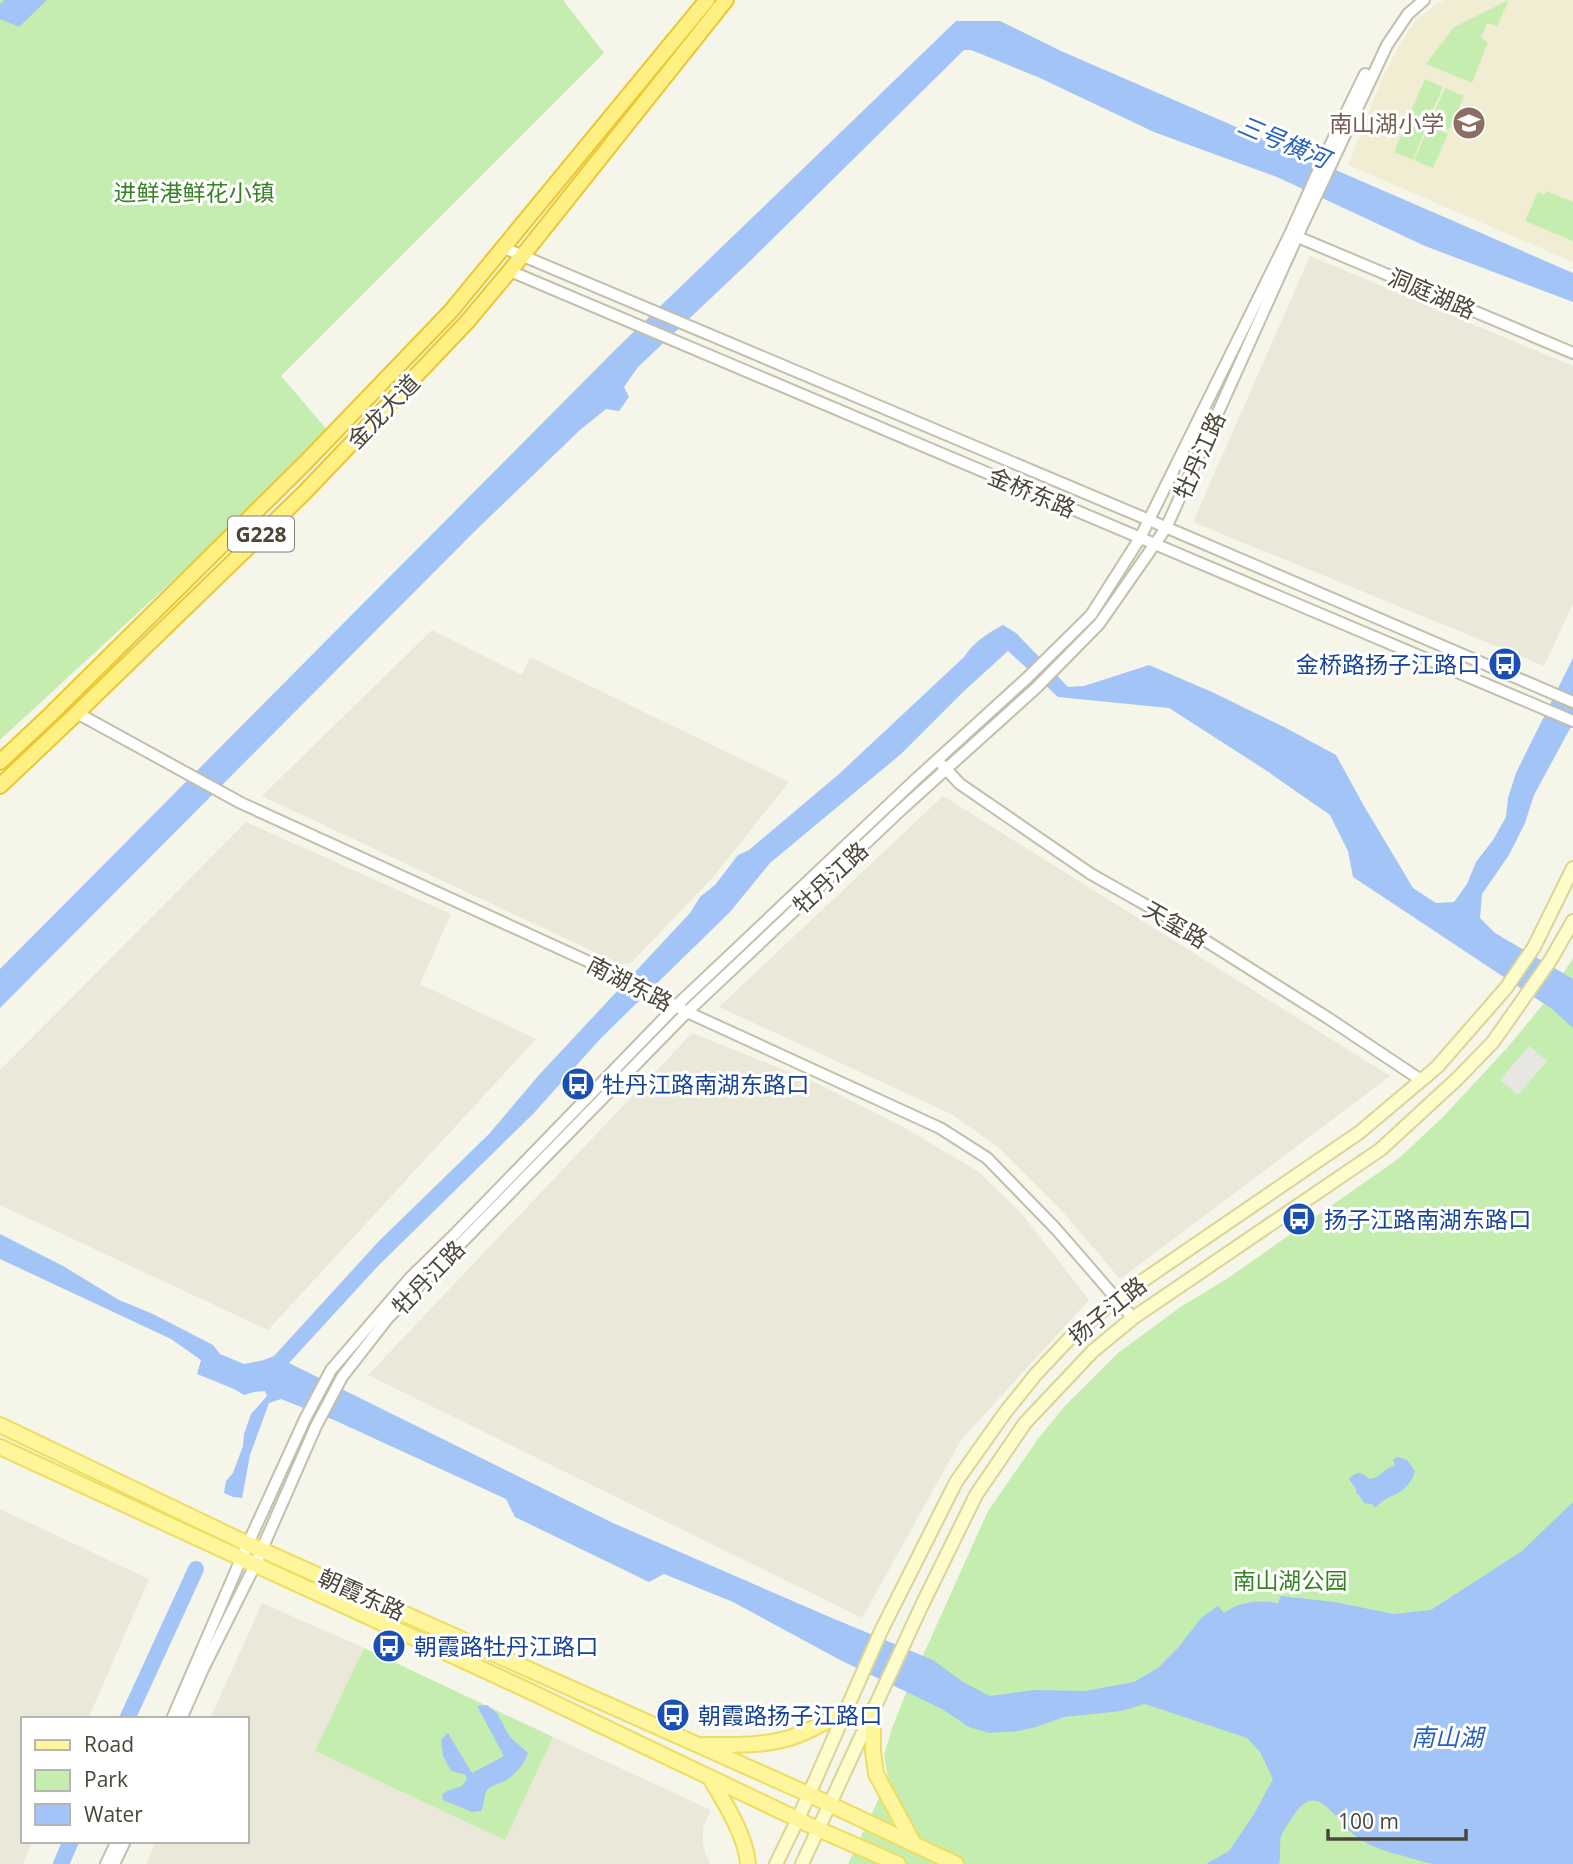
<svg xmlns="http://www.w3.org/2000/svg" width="1573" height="1864" viewBox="0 0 1573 1864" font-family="'Open Sans','Noto Sans SC',sans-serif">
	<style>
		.residential { fill: #eae8d8 }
		.education { fill: #f0edd3 }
		.green { fill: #c6edb0 }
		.parking { fill: #e7e6e2 }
		.water { fill: #a3c4f6 }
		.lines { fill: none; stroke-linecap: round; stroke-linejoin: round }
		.river { stroke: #a3c4f6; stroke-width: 16 }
		.tertiary-casing { stroke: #c2bfab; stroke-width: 14 }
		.secondary-casing { stroke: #d9d497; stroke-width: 16 }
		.primary-casing { stroke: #eddd61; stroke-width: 18 }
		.trunk-casing { stroke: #e9c831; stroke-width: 18 }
		.tertiary { stroke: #fff; stroke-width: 10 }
		.secondary { stroke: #fffccb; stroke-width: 12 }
		.primary { stroke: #fff59a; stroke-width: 14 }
		.trunk { stroke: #fff083; stroke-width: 14 }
		.labels { text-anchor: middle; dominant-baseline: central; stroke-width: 6; stroke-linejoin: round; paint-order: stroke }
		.shield { fill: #fff; stroke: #817e73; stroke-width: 2 }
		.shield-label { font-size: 21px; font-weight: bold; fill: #4b4737 }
		.education-label { font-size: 23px; fill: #785e54; stroke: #fff; text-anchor: end }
		.park-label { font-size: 23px; fill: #368225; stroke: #fff }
		.street-label { font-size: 23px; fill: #4b4737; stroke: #fff }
		.transit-label { font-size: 23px; fill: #164399; stroke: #fff; text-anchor: start }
		.water-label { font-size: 24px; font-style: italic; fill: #2762c0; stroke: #fff }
	</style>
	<rect width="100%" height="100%" fill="#f6f5ea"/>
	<g class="residential">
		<path d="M1310,256L1573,366V604L1544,666L1193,522Z"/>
		<path d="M432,630L522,675L530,657L789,782L714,876L631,963L620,964L262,796Z"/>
		<path d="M943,796L1390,1076L1120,1279L1063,1212L998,1147L951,1114L719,1007Z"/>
		<path d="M246,822L451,914L420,984L536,1039L268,1330L0,1205V1070Z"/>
		<path d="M692,1033L814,1082L905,1128L979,1172L1022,1214L1089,1300L961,1440L862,1618L368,1375Z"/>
		<path d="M0,1509L149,1579L88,1719H23V1841H33L23,1864H0Z"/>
		<path d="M262,1603L364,1648L316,1751L505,1839L553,1737L711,1810L703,1827V1841L705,1854L711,1864H146L156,1841H247V1719H210Z"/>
	</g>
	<path class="education" d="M1445,0H1573V262L1348,165L1381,81L1401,42L1416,20L1438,3Z"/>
	<g class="green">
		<path d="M0,0H563L604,53L281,376L329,432L181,573L0,740Z"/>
		<path d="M1509,0L1497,26L1487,23L1481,38L1488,42L1472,83L1426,64L1454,27Z"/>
		<path d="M1425,79L1443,87L1428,121L1410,113Z"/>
		<path d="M1445,88L1464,96L1449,130L1430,122Z"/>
		<path d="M1409,117L1427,125L1413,160L1394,152Z"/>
		<path d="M1429,126L1448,134L1433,168L1414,160Z"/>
		<path d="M1546,191L1573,202V241L1525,221L1538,192L1544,195Z"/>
		<path d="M1573,958V1864H848L888,1779L884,1755L892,1728L906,1693L988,1511L1038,1439L1064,1407L1118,1353L1179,1308L1228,1278L1398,1159L1442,1118L1506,1049L1545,1002Z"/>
		<path d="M364,1648L553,1737L505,1840L315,1751Z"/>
	</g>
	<path class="parking" d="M1529,1046L1547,1061L1518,1095L1500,1080Z"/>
	<g class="water">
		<path d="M4,0H47L19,27L0,19V4Z"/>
		<path d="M956,21H1000L1061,51L1573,273V302L1425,246L1277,177L1154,132L1040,78L971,50H964L748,263L638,367L624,387L629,397L619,411L606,409L580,430L474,532L0,1008V969L616,349Z"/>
		<path d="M1003,625L1016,633L1068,687L1084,686L1149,665L1212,692L1286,728L1336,755L1364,806L1413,888L1436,903L1454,902L1467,884L1476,862L1493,840L1506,817L1508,798L1516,773L1573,658V723L1534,795L1525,823L1509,855L1482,894L1480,918L1495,933L1573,979V1028L1552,1009L1353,877L1348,851L1330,815L1264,769L1169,708L1058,697L1008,651L963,692L901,754L770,863L730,912L601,1038L534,1113L378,1266L289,1363L613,1523L832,1618L933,1660L963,1682L990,1696L1034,1690L1085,1691L1134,1682L1158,1668L1177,1649L1202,1617L1218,1606L1224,1613C1241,1601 1259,1600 1278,1603L1281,1596L1335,1602L1393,1614L1431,1610L1522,1551L1573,1502V1864H1435L1428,1863C1406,1856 1381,1852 1361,1840C1348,1832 1340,1820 1330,1810C1312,1793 1303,1801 1292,1818C1288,1824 1283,1830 1281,1837C1279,1846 1281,1855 1279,1864H1206L1229,1851L1254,1814L1273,1779L1260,1752L1247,1738L1145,1704L1121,1711L1064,1717L1036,1727L1018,1731L989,1733L969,1727L942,1709L842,1661L733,1602L664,1574L649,1582L515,1517L506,1499L334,1420L281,1399L269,1403L250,1455L242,1498L233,1497L224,1493L226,1481L233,1473L243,1446L244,1434L251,1414L267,1396L265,1391L254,1392L244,1395L234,1389L197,1374L201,1360L171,1339L0,1259V1234L63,1266L119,1300L153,1314L213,1345L220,1354L244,1364L264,1360L274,1356L379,1241L489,1134L539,1075L690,913L700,897L715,885L738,855L749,850L839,774L964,657C974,642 986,634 1003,625Z"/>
		<path d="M1398,1457L1407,1460L1415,1471C1407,1497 1391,1491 1375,1508L1372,1504L1364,1503L1359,1495L1356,1493V1489L1349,1479C1356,1471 1362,1471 1369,1479C1382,1478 1384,1467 1395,1466L1393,1459Z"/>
		<path d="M487,1705L497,1713L510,1737L528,1753C525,1764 513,1777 503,1782C498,1784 491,1786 488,1789C483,1795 485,1804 481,1811L472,1812L443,1800L442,1795L447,1791L462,1786L467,1779L466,1775L451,1771L443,1756L441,1740L448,1733L472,1773L504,1756L477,1706Z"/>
	</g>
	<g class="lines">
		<g class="river">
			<path d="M127,1719L196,1569"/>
			<path d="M61,1864L71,1841"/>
		</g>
		<defs>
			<g id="tertiary">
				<path d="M1293,235L1573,353"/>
				<path d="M504,248L1149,520L1573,702"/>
				<path d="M510,271L1573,721"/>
				<path d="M77,713L241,803L620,976L687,1012L940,1128L987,1158L1056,1229L1133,1318"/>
				<path d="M942,765L960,784L1091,874L1176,922L1328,1018L1421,1080"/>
				<path d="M172,1719L241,1559L305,1419L331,1370L410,1278L455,1234L676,1006L915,780L1026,679L1091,615L1140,538L1290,234L1324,158L1365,74"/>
				<path d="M181,1719L203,1669L255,1565L316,1426L342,1377L388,1318L687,1012L903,808L1036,688L1099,624L1166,528L1297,237L1387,45L1408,14L1424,0"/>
				<path d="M106,1864L117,1841"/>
				<path d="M114,1864L125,1841"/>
			</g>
			<g id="secondary">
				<path d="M776,1864L798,1819L881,1631L956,1482L1004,1414L1036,1374L1069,1339L1116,1299L1360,1132L1437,1067L1506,988L1534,947L1573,868"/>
				<path d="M802,1864L922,1605L976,1495L1025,1423L1093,1351L1133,1318L1381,1149L1457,1079L1493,1042L1550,961L1573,921"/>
			</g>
			<g id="primary">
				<path d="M0,1425L248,1544L808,1794L956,1864"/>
				<path d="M0,1447L523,1688L818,1829L898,1864"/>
				<path d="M873,1710V1751L876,1774L914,1844"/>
				<path d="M704,1745C731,1745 760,1746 786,1739C808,1733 827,1721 846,1710"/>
				<path d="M710,1778C725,1803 746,1836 748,1864"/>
			</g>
			<g id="trunk">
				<path d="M0,762L49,716L305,463L451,311L707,0"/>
				<path d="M0,786L77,713L304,493L467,322L523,255L726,0"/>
			</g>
		</defs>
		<use href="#tertiary" class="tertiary-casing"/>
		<use href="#secondary" class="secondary-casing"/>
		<use href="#primary" class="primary-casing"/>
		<use href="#trunk" class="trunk-casing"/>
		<use href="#tertiary" class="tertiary"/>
		<use href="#secondary" class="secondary"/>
		<use href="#primary" class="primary"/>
		<use href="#trunk" class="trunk"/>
	</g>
	<defs>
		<symbol id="school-disc" viewBox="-11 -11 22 22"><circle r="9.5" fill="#8d6e63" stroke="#fff"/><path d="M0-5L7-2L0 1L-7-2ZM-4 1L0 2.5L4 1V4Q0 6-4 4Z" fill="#fff"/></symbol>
		<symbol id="bus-disc" viewBox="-11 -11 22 22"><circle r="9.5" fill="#1a4fb4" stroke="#fff"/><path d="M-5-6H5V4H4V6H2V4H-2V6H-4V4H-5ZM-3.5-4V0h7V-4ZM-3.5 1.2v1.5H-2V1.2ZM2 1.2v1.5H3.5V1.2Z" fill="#fff"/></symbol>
	</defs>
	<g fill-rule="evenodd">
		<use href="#school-disc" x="1450" y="104" width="38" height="38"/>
		<use href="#bus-disc" x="1486" y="645" width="38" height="38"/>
		<use href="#bus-disc" x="559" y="1065" width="38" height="38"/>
		<use href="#bus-disc" x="1280" y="1200" width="38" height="38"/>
		<use href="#bus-disc" x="370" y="1627" width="38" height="38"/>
		<use href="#bus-disc" x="654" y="1696" width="38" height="38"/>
	</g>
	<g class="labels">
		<rect class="shield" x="228" y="516.5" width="66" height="35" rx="5"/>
		<g class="shield-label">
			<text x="261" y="534">G228</text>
		</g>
		<g class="education-label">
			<text x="1444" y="123">南山湖小学</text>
		</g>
		<g class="park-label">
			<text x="194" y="192">进鲜港鲜花小镇</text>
			<text x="1290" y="1580">南山湖公园</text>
		</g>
		<g class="street-label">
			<text transform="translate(1432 293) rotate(23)">洞庭湖路</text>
			<text transform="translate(383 411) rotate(-46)">金龙大道</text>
			<text transform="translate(1199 455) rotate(-66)">牡丹江路</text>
			<text transform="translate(1032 492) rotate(23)">金桥东路</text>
			<text transform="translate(830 877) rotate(-43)">牡丹江路</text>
			<text transform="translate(1176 924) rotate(30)">天玺路</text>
			<text transform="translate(630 983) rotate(27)">南湖东路</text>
			<text transform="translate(428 1277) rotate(-46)">牡丹江路</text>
			<text transform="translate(1107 1310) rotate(-39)">扬子江路</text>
			<text transform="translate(362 1594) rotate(24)">朝霞东路</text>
		</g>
		<g class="transit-label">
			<text x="1480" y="664" text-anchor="end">金桥路扬子江路口</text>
			<text x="602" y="1084">牡丹江路南湖东路口</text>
			<text x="1324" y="1219">扬子江路南湖东路口</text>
			<text x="414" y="1646">朝霞路牡丹江路口</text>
			<text x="698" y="1715">朝霞路扬子江路口</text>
		</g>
		<g class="water-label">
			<text transform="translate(1284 141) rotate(23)">三号横河</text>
			<text x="1447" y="1736">南山湖</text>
		</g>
	</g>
	<rect x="21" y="1717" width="228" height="126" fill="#ffffff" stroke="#b7b5af" stroke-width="2"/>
	<rect x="35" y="1740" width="35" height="10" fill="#fff59a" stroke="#b7b5af" stroke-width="2"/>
	<text x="84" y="1752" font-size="21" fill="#4b4737">Road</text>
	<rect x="35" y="1770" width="35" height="21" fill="#c6edb0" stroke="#b7b5af" stroke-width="2"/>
	<text x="84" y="1787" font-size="21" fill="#4b4737">Park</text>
	<rect x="35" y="1804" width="35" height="21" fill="#a3c4f6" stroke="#b7b5af" stroke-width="2"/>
	<text x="84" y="1822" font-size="21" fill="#4b4737">Water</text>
	<path d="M1328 1829v10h138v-10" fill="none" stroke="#4b4737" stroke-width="3.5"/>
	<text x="1338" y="1829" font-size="21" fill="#4b4737" stroke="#ffffff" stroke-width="5" paint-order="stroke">100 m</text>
</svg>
